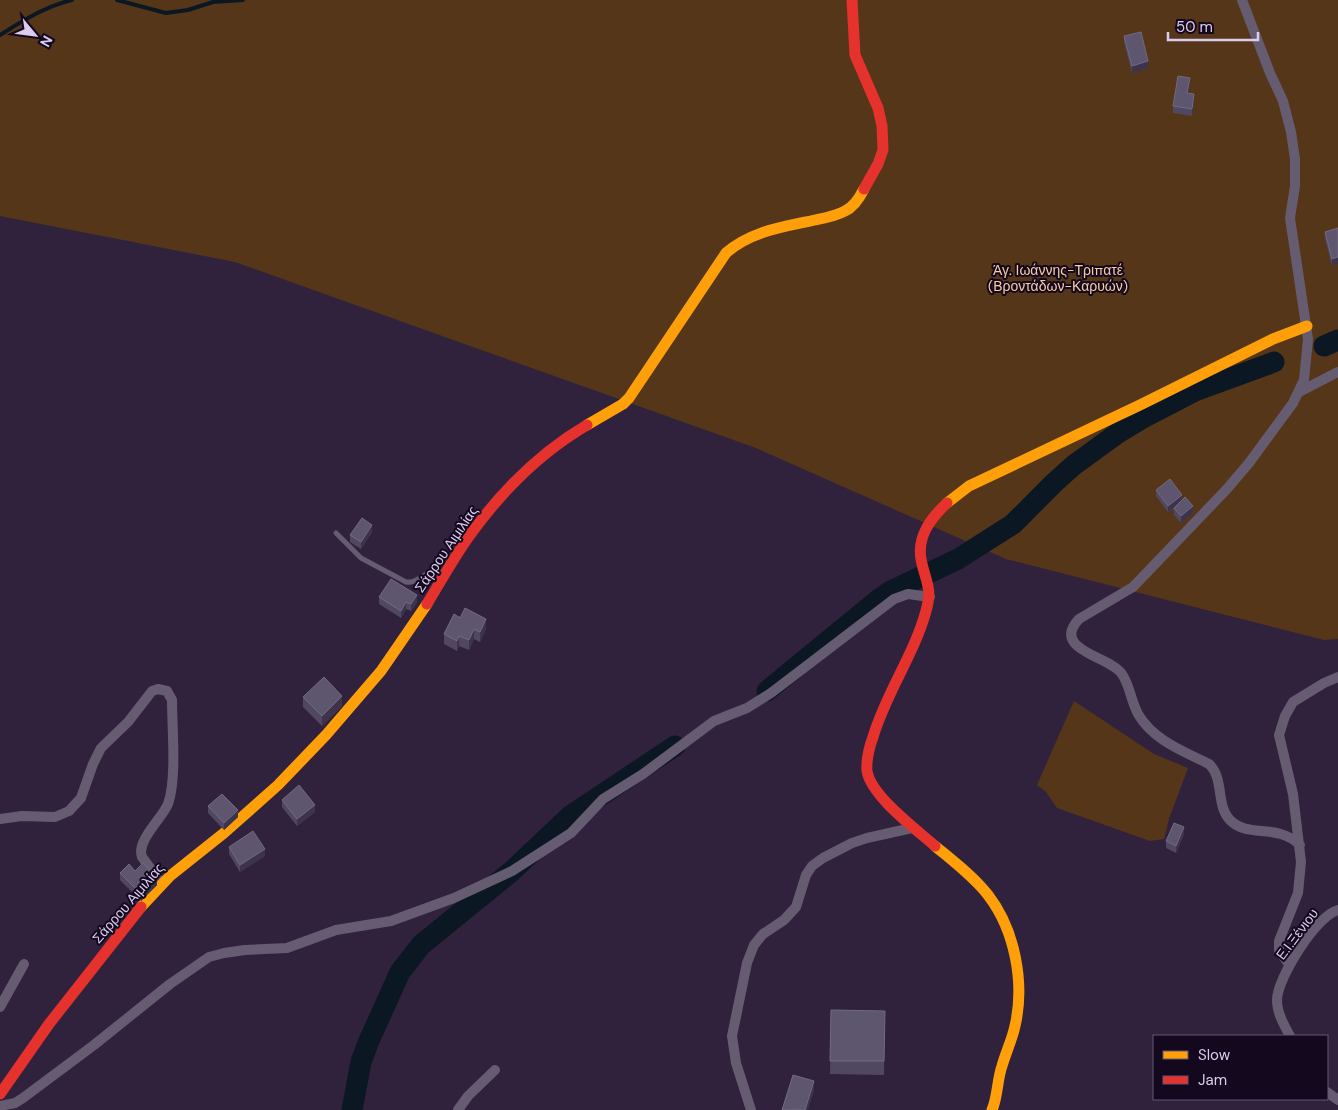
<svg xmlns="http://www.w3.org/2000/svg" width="1338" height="1110" viewBox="0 0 1338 1110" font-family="'DM Sans',sans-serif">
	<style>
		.green { fill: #553619 }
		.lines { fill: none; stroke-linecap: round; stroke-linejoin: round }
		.stream { stroke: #0c1724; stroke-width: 4 }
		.river { stroke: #0c1724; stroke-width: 21 }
		.lane { stroke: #665c71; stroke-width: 5 }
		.street { stroke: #665c71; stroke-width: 10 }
		.slow { stroke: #ff9f0a; stroke-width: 11 }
		.jam { stroke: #e5322d; stroke-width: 11 }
		.wall { fill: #504860 }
		.shaded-wall { fill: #3d334b }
		.building { fill: #5e566f; stroke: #726983 }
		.labels { text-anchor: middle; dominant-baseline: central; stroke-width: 4; stroke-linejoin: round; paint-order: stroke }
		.park-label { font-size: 14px; fill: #f8cca2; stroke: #13081e }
		.street-label { font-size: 14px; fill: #dbcded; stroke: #13081e }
	</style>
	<rect width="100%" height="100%" fill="#30223d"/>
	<g class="green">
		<path d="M0,0H1338V639L1324,640L1006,559L756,448L235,262L0,216Z"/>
		<path d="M1074,701L1154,754L1188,768L1169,819L1164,839L1150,841L1057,808L1046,792L1037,785Z"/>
	</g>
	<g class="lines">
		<g class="stream">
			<path d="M117,0L166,13L188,10L213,2L243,0"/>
			<path d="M0,35C22,21 46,6 72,0"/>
		</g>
		<g class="river">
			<path d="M1324,346L1338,340"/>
			<path d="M767,691L879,599L891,591L958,559L1013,524L1055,482L1074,465L1118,433L1143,418L1195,391L1274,362"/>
			<path d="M352,1110L361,1062L368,1043L400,972L421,945L512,871L570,816L675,746"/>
		</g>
		<path class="lane" d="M336,533L361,558L406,582C420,584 423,568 443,573"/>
		<g class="street">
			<path d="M1242,0L1270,73L1283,101L1291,132L1295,159V186L1290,218L1308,339L1304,380L1293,403L1249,463L1226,490L1133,587L1079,619C1050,650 1110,656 1122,674C1130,686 1131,701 1138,714C1153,740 1183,751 1209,764C1225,779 1215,806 1231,821C1249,838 1277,823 1300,845"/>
			<path d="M1299,392L1338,372"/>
			<path d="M0,819L22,816L55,817L69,811L81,798L93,764L101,748L128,722L152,691L158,689L167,691L172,700C172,728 177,779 168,804C161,820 136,841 142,857L162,884"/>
			<path d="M1289,964L1279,951V941L1298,893L1301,862L1293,794L1279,735L1285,716L1293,702L1324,683L1338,677"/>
			<path d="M0,1007L24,964"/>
			<path d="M1290,1036C1284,1025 1277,1013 1277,1000C1277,978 1317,915 1338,910"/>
			<path d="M1327,1092L1338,1100"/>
			<path d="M0,1106L15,1103L23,1098L94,1045L170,984L209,957L224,953L245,950L287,948L336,930L391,921L454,898L512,871L571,833L603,799L643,774L714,721L747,708L771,693L894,599L908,594L930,597"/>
			<path d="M458,1110L468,1096L495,1070"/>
			<path d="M751,1110L736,1063L732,1036L747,963L754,945L763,934L784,920L796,907L806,875L812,866L823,858L852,843L867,838L912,828"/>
		</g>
		<g class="slow">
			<path d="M587,425L623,404L629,398L726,253C751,231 783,227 815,220C825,218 836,216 845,211C854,207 860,197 864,189"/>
			<path d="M947,503L969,486L1140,405L1273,339L1307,326"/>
			<path d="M935,846C953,861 973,876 988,895C1015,930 1025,983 1015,1026C1012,1040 1006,1052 1002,1066C997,1080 998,1096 992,1110"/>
			<path d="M141,907L170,876L224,833L278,785L326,735L381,671L427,604"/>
		</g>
		<g class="jam">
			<path d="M852,0L855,55L878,108L882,126L883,150L878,164L864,189"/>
			<path d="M427,604C441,581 454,557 470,535C501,492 541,452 587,425"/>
			<path d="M935,846C916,829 871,796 867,771C866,759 869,748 873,737C886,693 914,655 926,611C933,587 925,581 921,559C917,536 931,518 947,503"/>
			<path d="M0,1094L49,1024L141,907"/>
		</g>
	</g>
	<g class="wall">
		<path d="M1124,36L1148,68L1132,73L1124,43Z"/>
		<path d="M1190,85L1188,93L1194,101L1192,116L1173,113V106Z"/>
		<path d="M1338,228L1332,266L1325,239V232Z"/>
		<path d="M1156,490L1182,500L1193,513L1181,523L1174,515V509L1168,512L1156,496Z"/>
		<path d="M372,532L361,549L350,542V535Z"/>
		<path d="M379,597L417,602L411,611L406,609L401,618L379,604Z"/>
		<path d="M454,614L486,629L480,642L474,639L469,650L459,646L457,651L444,644V634Z"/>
		<path d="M303,697L342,706L322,726L303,707Z"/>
		<path d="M282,800L315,812L297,826L282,807Z"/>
		<path d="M208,806L238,817L224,830L208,813Z"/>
		<path d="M1184,834L1176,853L1166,848V841Z"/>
		<path d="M229,847L265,856L240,872L229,854Z"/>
		<path d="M135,871L157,885L141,901L120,880V873Z"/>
		<path d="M831,1010L885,1011L884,1075L830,1074Z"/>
	</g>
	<g class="shaded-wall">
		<path d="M1148,61V68L1132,73V66Z"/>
		<path d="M1190,78V85L1187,100V93Z"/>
		<path d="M1194,94V101L1192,116V109Z"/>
		<path d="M1338,257V264L1332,266V259Z"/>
		<path d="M1182,495V502L1168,512V506Z"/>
		<path d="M1193,506V513L1181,523V516Z"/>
		<path d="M372,525V532L361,549V542Z"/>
		<path d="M417,595V602L411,611V604Z"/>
		<path d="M406,602V609L401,618V611Z"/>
		<path d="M486,619V629L480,642V632Z"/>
		<path d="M474,629V639L469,650V640Z"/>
		<path d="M459,636V646L457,651V641Z"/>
		<path d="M342,696V706L322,726V716Z"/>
		<path d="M315,805V812L297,826V819Z"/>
		<path d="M238,810V817L224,830V823Z"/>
		<path d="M1184,827V834L1176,853V846Z"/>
		<path d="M265,849V856L240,872V865Z"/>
		<path d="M157,878V885L141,901V894Z"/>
		<path d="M814,1081V1091L808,1110H805Z"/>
	</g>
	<g class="building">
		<path d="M1141,32L1148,61L1132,66L1124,36Z"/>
		<path d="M1178,76L1190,78L1187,93L1194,94L1192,109L1173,106Z"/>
		<path d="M1338,228V257L1332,259L1325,232Z"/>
		<path d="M1170,479L1182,495L1168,506L1156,490Z"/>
		<path d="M1185,497L1193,506L1181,516L1174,508Z"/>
		<path d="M362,518L372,525L361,542L350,535Z"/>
		<path d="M391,579L417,595L411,604L406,602L401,611L379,597Z"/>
		<path d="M465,608L486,619L480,632L474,629L469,640L459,636L457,641L444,634L454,614L460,618Z"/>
		<path d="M324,677L342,696L322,716L303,697Z"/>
		<path d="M299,785L315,805L297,819L282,800Z"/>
		<path d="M222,794L238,810L224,823L208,806Z"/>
		<path d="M1174,823L1184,827L1176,846L1166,841Z"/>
		<path d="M253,831L265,849L240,865L229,847Z"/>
		<path d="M143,863L157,878L141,894L120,873L129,864L135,871Z"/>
		<path d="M831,1010L885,1011L884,1061H830Z"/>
		<path d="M793,1075L814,1081L805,1110H782Z"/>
	</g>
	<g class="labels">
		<g class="park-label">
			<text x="1058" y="270">Άγ. Ιωάννης-Τριπατέ<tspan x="1058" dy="16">(Βροντάδων-Καρυών)</tspan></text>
		</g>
		<g class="street-label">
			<text transform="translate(446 549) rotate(-56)">Σάρρου Αιμιλίας</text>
			<text transform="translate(128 903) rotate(-49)">Σάρρου Αιμιλίας</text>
			<text transform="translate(1297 934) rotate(-53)">Ε.Ι.Ξένιου</text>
		</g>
	</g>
	<rect x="1153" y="1035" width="175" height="65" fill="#13081e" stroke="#635771"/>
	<rect x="1163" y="1051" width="25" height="8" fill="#ff9f0a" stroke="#635771"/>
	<text x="1198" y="1060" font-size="15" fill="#dbcded">Slow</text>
	<rect x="1163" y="1076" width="25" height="8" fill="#e5322d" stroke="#635771"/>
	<text x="1198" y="1085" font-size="15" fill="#dbcded">Jam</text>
	<g transform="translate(35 35) rotate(119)" stroke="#13081e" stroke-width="4" paint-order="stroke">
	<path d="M0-4L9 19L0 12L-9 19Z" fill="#dbcded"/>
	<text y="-8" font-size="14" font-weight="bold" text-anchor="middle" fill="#dbcded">N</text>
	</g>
	<path d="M1168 32v8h90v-8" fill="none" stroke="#dbcded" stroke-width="2.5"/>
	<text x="1176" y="32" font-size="15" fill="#dbcded" stroke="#13081e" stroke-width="4" paint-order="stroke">50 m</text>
</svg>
